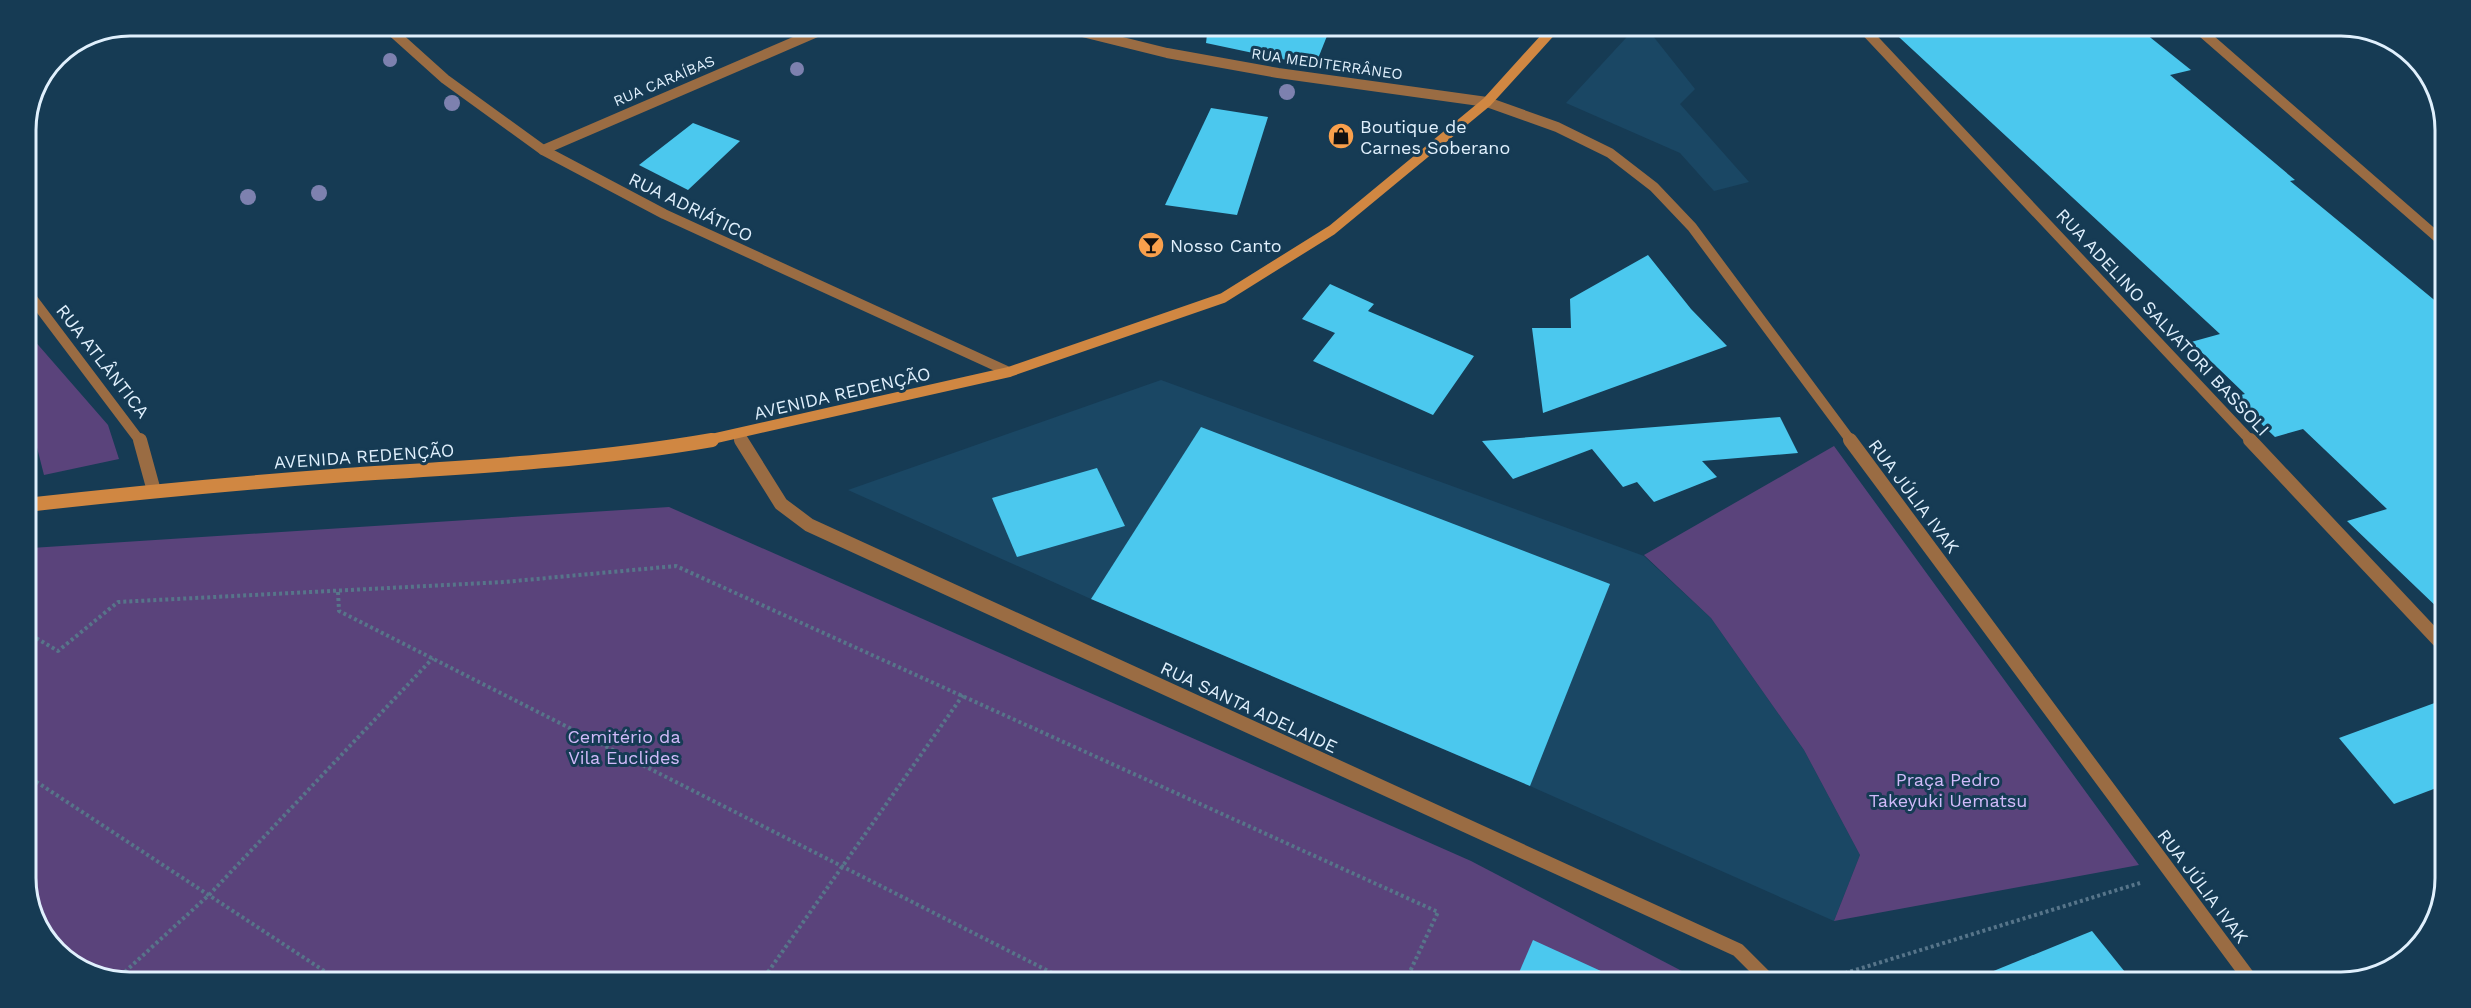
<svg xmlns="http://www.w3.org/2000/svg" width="2471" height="1008" viewBox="0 0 2471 1008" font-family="'Work Sans',sans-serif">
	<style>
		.built { fill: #1a4764 }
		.green { fill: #5a437b }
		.building { fill: #4bc8ee }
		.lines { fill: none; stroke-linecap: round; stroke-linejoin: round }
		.path { stroke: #57758a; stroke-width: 4; stroke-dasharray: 3 3; stroke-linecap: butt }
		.street-far1 { stroke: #9a6c43; stroke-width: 10 }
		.street { stroke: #9a6c43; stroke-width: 14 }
		.secondary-far1 { stroke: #d08742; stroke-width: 10 }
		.secondary { stroke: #d08742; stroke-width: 14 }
		.tree { fill: #7d81af }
		.labels { text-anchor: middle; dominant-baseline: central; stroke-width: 6; stroke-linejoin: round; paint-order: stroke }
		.far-street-label { font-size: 15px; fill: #e0f0fd; stroke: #163b54 }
		.poi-label { font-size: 18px; fill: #e0f0fd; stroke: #163b54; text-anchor: start }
		.street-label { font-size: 18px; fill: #e0f0fd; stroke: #163b54 }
		.park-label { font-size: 18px; fill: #d1baf9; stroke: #163b54 }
		.rim { fill: none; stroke: #e0f0fd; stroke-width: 3 }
	</style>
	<rect width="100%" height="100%" fill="#163b54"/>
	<g class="built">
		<path d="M1637,26H1645L1695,89L1680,104L1749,182L1714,191L1680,153L1566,103Z"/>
		<path d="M1161,380L1644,556L1711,618L1804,750L1860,855L1834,921L1530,786L1091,599L848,490Z"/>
	</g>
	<g class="green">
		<path d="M26,331L108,425L119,459L44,475L31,424L26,419Z"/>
		<path d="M1834,446L2139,865L1834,921L1860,855L1804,750L1711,618L1644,555Z"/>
		<path d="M669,507L1471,861L1703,982H130L90,975L47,941L26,886V551L31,548Z"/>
	</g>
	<g class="building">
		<path d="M1208,26H1331L1315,66L1206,43Z"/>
		<path d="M1887,26H2136L2191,70L2170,75L2295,180L2290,181L2444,308L2441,611L2347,521L2387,509L2303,429L2275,437L2233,397L2245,394L2191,342L2220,334Z"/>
		<path d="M1211,108L1268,117L1237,215L1165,205Z"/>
		<path d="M693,123L740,141L688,190L639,165Z"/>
		<path d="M1648,255L1691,309L1727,346L1543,413L1532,328H1571L1570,299Z"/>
		<path d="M1330,284L1374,304L1368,311L1474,356L1433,415L1313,361L1335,333L1302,319Z"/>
		<path d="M1780,417L1798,453L1702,461L1717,477L1654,502L1637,482L1623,487L1592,449L1513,479L1482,441Z"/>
		<path d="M1201,427L1610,584L1530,786L1091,599Z"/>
		<path d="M1097,468L1125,526L1017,557L992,498Z"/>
		<path d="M2440,701L2439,787L2394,804L2339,738Z"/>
		<path d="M2092,931L2133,982H1969V981Z"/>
		<path d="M1533,940L1625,982H1515Z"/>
	</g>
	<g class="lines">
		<g class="path">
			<path d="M338,592L339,611L1070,982"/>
			<path d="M26,632L58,651L118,602L504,582L676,566L1438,912L1405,982"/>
			<path d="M26,775L341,982"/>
			<path d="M116,980L210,894L433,658"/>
			<path d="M761,982L963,695"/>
			<path d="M1056,982L1060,977"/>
			<path d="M1816,982L2140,883"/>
		</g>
		<g class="street-far1">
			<path d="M386,26L445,79L543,150L664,214L1009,372"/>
			<path d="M1058,26L1167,53L1278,73L1487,102L1557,127L1610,153L1654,187L1692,227L1851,441"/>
			<path d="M1861,26L2251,441"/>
			<path d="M2195,26L2444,243"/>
			<path d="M543,150L831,26"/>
			<path d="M26,290L140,441"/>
			<path d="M738,435L742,441"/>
		</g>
		<g class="street">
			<path d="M140,440L154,491"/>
			<path d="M741,440L781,504L809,525L1738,950L1770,982"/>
			<path d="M1850,440L2252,982"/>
			<path d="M2250,440L2440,642"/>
		</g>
		<path class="secondary-far1" d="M703,441L1009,372L1223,298L1332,230L1487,102L1556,26"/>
		<path class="secondary" d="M26,505C133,493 239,483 346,475C469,467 591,461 712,440"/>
	</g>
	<g class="tree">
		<circle cx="390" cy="60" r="7"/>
		<circle cx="797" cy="69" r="7"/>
		<circle cx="1287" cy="92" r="8"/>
		<circle cx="452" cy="103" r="8"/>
		<circle cx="319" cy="193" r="8"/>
		<circle cx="248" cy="197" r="8"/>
	</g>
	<defs>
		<symbol id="shop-disc" viewBox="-11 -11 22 22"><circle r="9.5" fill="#f9a04c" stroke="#163b54"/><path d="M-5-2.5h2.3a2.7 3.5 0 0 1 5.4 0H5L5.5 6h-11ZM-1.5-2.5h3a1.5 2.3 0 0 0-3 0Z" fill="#111"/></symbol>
		<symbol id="bar-disc" viewBox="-11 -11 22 22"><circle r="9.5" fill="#f9a04c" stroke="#163b54"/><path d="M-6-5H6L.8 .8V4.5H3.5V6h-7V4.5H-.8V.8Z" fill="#111"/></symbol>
	</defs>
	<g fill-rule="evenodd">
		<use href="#shop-disc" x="1326" y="121" width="30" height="30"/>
		<use href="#bar-disc" x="1136" y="230" width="30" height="30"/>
	</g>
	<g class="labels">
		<g class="far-street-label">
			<text transform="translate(1327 64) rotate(8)">RUA MEDITERRÂNEO</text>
			<text transform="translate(664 81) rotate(-23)">RUA CARAÍBAS</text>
		</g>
		<g class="poi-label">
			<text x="1360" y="126">Boutique de<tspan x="1360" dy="21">Carnes Soberano</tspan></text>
			<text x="1170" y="245">Nosso Canto</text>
		</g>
		<g class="street-label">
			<text transform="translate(691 207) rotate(26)">RUA ADRIÁTICO</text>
			<text transform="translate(2163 322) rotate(47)">RUA ADELINO SALVATORI BASSOLI</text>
			<text transform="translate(103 361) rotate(52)">RUA ATLÂNTICA</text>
			<text transform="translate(842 393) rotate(-13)">AVENIDA REDENÇÃO</text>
			<text transform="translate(364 456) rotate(-4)">AVENIDA REDENÇÃO</text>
			<text transform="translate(1914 496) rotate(53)">RUA JÚLIA IVAK</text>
			<text transform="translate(1249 707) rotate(25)">RUA SANTA ADELAIDE</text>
			<text transform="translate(2203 886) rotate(53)">RUA JÚLIA IVAK</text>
		</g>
		<g class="park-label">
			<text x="624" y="736">Cemitério da<tspan x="624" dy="21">Vila Euclides</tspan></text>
			<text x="1948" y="779">Praça Pedro<tspan x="1948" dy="21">Takeyuki Uematsu</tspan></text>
		</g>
	</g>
	<path d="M0 0H2471V1008H0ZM130 36H2341A94 94 0 0 1 2435 130V878A94 94 0 0 1 2341 972H130A94 94 0 0 1 36 878V130A94 94 0 0 1 130 36Z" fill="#163b54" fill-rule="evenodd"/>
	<path class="rim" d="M130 36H2341A94 94 0 0 1 2435 130V878A94 94 0 0 1 2341 972H130A94 94 0 0 1 36 878V130A94 94 0 0 1 130 36Z"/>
</svg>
